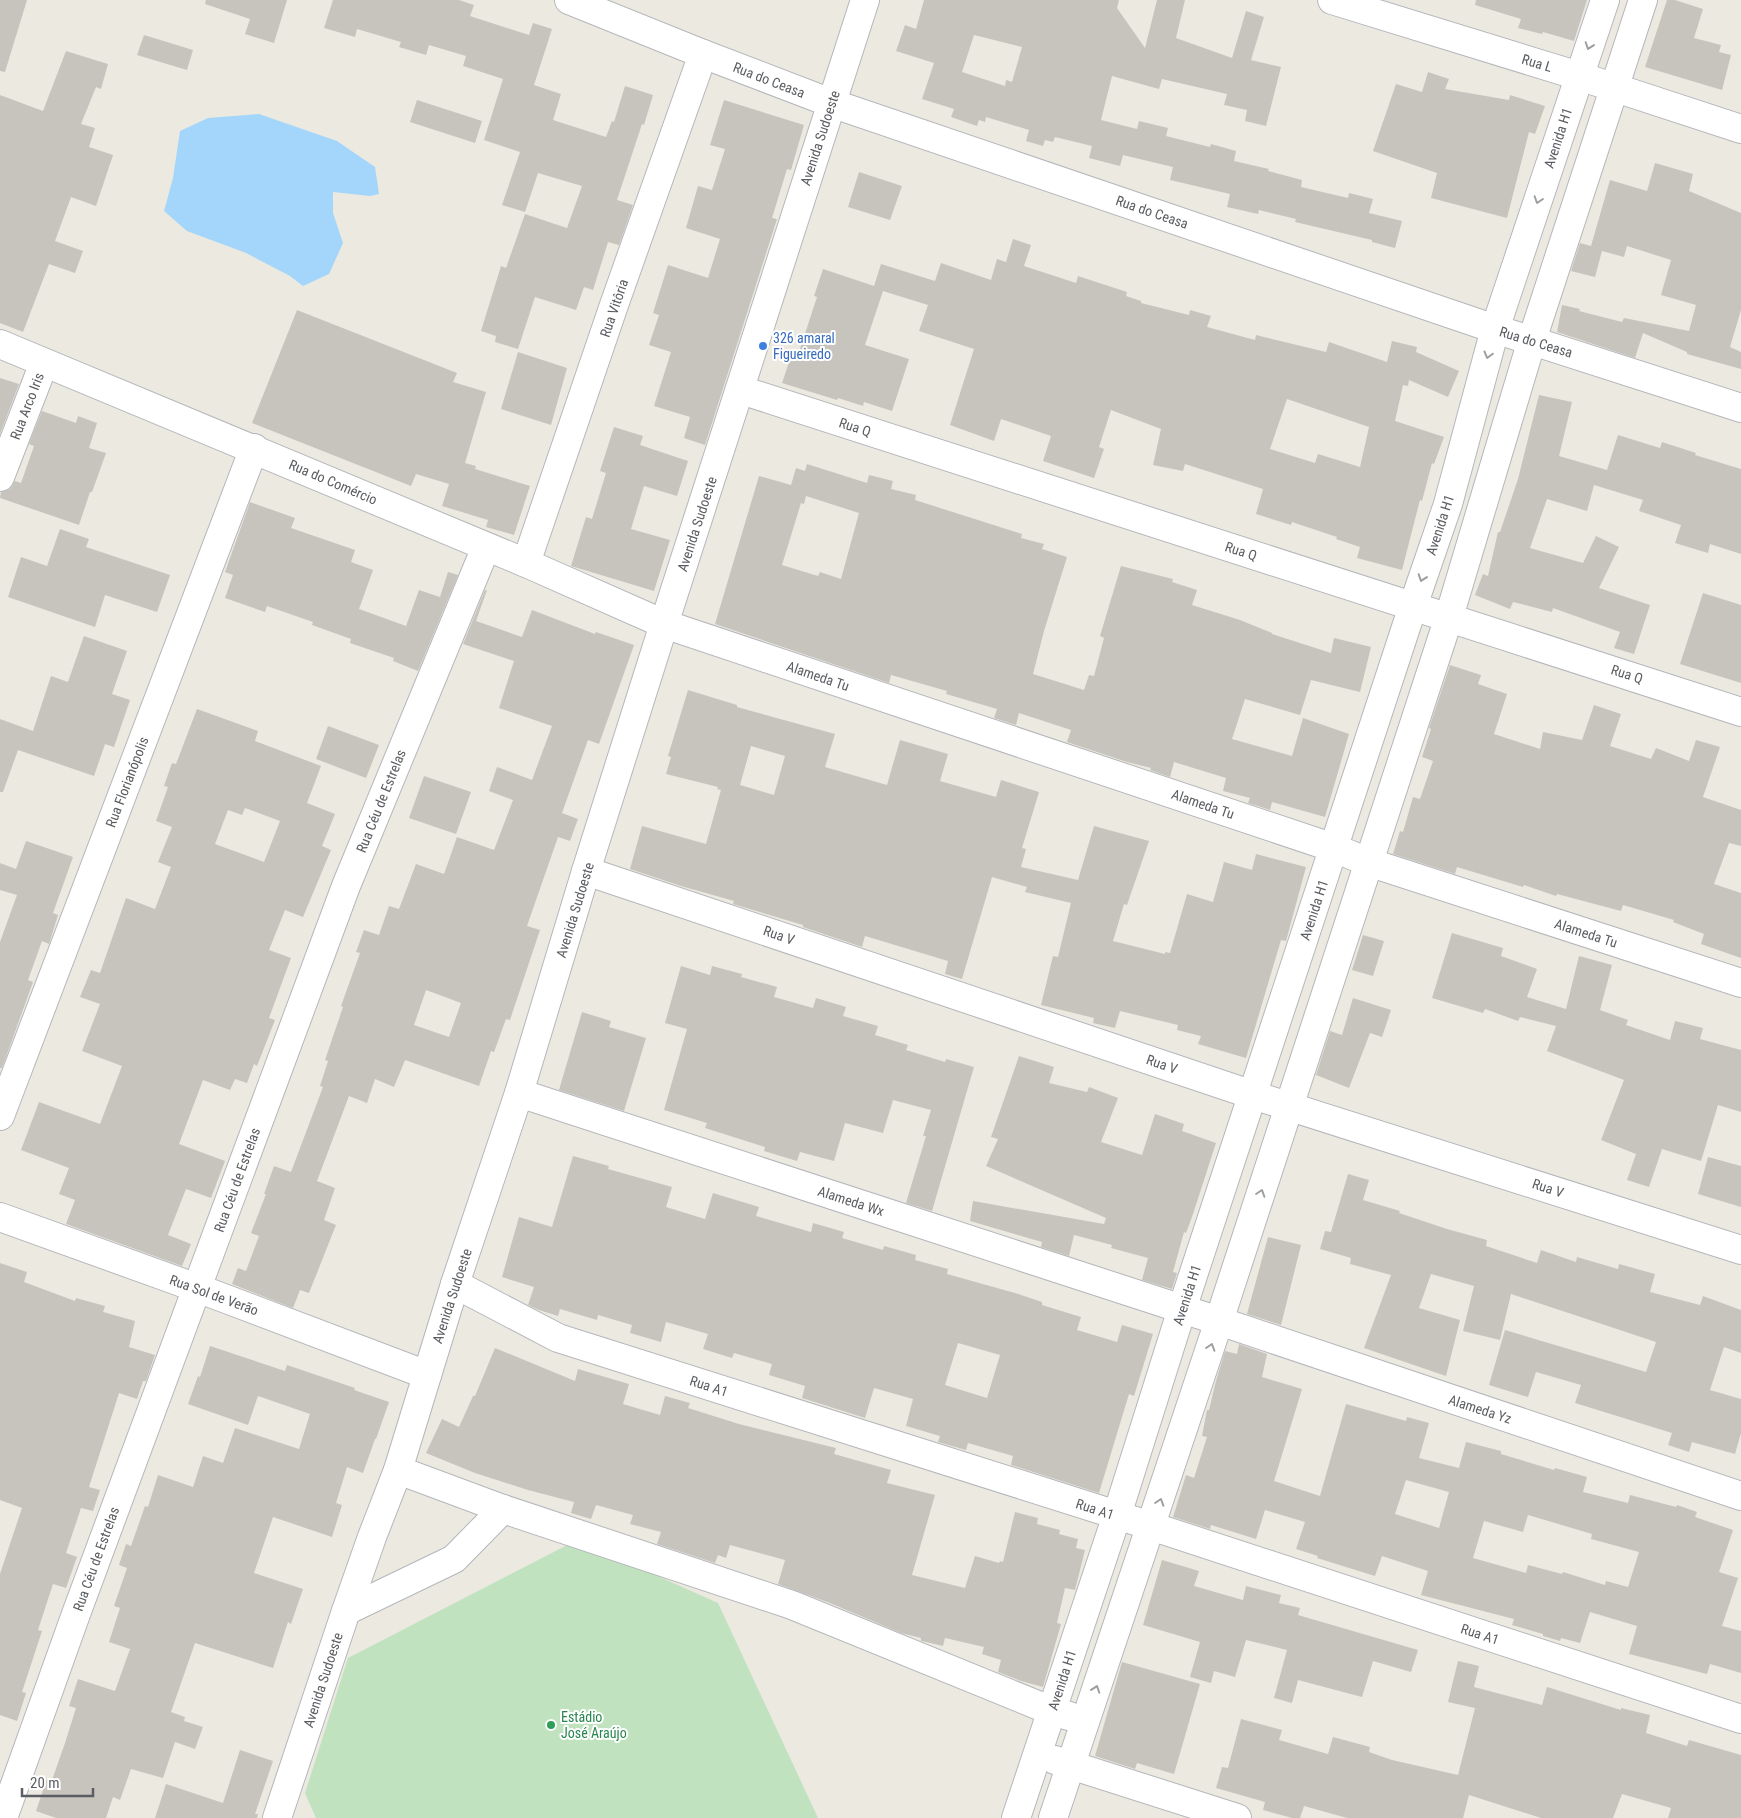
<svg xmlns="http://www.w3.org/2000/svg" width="1741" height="1818" viewBox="0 0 1741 1818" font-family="'Roboto Condensed',sans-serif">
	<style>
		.green { fill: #c0e2bf }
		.water { fill: #a3d6fa }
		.building { fill: #c7c4be; fill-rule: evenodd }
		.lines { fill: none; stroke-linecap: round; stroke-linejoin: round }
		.minor-casing { stroke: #b4b7bb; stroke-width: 30 }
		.minor { stroke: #fff; stroke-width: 28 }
		.oneway { stroke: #9c9ea0 }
		.shop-dot { fill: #3f7fe0; stroke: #fff; stroke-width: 2 }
		.leisure-dot { fill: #2e9e5b; stroke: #fff; stroke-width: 2 }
		.labels { text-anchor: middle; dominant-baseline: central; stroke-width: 4; stroke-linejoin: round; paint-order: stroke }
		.street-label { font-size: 14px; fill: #5a5d61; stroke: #fff }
		.shop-label { font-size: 14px; fill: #366cbe; stroke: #fff; text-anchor: start }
		.leisure-label { font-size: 14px; fill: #27864d; stroke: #fff; text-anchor: start }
	</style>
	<rect width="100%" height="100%" fill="#ece9e1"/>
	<path class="green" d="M577,1540L718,1603L818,1818H316L305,1793L348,1658Z"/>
	<path class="water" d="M259,114L337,141L375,167L379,194L370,196L333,192V213L343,243L329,274L303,286L290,276L246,253L187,231L164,211L173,178L180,131L208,118Z"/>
	<g class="building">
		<path d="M0,0H27L5,72L0,71Z"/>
		<path d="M206,0H287L274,43L245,34L250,19L205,4Z"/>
		<path d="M333,0H459L474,5L470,16L529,35L533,23L552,29L534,85L561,94L553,120L606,137L612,121L614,122L625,86L653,95L644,125L642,124L617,200L633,205L619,245L608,242L593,290L584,287L576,310L535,297L518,349L495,342L496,336L481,331L501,266L506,268L525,214L567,228L582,186L538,173L525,212L502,205L520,152L484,140L503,79L463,66L466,56L429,45L426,55L399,47L401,42L357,29L355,37L324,28Z"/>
		<path d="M924,0H1119L1117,8L1145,48L1157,0H1185L1176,38L1232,58L1246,11L1264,17L1251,60L1281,67L1266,126L1245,121L1247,110L1224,105L1227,94L1162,79L1159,89L1112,76L1101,120L1137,129L1139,121L1168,128L1166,136L1210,147L1211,144L1236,151L1234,161L1269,169L1268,171L1302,180L1301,187L1348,198L1349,193L1373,199L1369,213L1402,221L1395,248L1372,242V240L1295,222L1296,219L1259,210L1258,214L1227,207L1230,194L1170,180L1173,167L1123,155L1120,166L1089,158L1092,146L1055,137L1053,142L1045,140L1043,146L1026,141L1029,130L986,117L985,122L979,120L977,126L951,117L954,109L922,99L934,63L896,51L905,25L916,29ZM974,35L1022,47L1012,82L1006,80L1005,86L962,72Z"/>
		<path d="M1476,0H1587L1574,41L1543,32L1542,34L1518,28L1521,19L1475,5Z"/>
		<path d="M1667,0H1675L1703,9L1694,38L1721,45L1719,52L1731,55L1722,90L1645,67Z"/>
		<path d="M144,35L193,50L187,70L137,55Z"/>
		<path d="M66,51L108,64L101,89L96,87L81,124L95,128L89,147L113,155L96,206L71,197L55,241L83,251L75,273L49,264L23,332L0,323V95L43,111Z"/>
		<path d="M1428,72L1449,79L1445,89L1509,100L1510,95L1545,106L1535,134L1529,132L1507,218L1431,198L1437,173L1373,151L1396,84L1422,92Z"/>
		<path d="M417,100L482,121L475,143L410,122Z"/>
		<path d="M724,100L804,125L791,170L787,169L772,218L777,219L705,445L684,438L690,417L654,406L671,352L649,345L659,315L653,313L668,265L708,278L720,239L686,228L698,186L712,190L725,149L710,145Z"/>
		<path d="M1655,163L1693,174L1689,191L1741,213V310L1730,347L1741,352V369L1687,354V352L1643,333L1635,358L1557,332L1562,305L1580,309L1579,311L1622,322L1624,318L1689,331L1696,305L1661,295L1671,260L1627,246L1624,257L1602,251L1595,277L1571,271L1580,243L1591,246L1610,180L1647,191Z"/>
		<path d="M859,172L902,186L890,220L848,207Z"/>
		<path d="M1013,239L1031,245L1024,266L1076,283L1078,276L1127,292L1126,296L1141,301V303L1189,315L1190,310L1211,316L1207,327L1255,340L1256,335L1326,352L1329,342L1387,362L1392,341L1417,347L1416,352L1459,371L1448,397L1409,380L1408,386L1403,385L1395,421L1444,437L1434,464L1432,463L1422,501L1420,500L1402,570L1357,558L1360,547L1336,539L1337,537L1292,522L1291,525L1256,514L1263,489L1185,464L1183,471L1153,465L1161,429L1111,410L1099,447L1104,449L1094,478L1043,461L1051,436L1001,419L994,441L950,425L974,349L919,331L928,305L883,291L865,345L909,359L892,411L864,402L863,406L838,398L837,400L782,383L790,359L796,361L817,297L814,296L823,269L874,286L881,264L935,281L941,263L991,280L997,259L1006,262ZM1287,399L1369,427L1360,467L1318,454L1315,463L1270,449Z"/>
		<path d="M297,310L457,373L453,382L486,392L465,463L476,466L475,469L530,486L514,535L486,527L488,520L442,506L449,484L416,474L411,486L252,423Z"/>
		<path d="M518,352L567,368L551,425L501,409Z"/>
		<path d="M0,378L19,384L0,434Z"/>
		<path d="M1539,395L1572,402L1559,456L1607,470L1618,435L1660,448L1662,442L1696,453L1695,455L1741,469V554L1710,544L1708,553L1675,543L1681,525L1639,511L1643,500L1594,485L1587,511L1547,499L1530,548L1583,563L1596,536L1619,547L1599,588L1650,605L1634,654L1614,648L1620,632L1553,608L1552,612L1513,602L1510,609L1475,595L1483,574L1488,576L1498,532H1500L1518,479Z"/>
		<path d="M42,411L76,423L78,416L97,423L89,448L106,453L92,492H90L79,525L0,498L1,492L10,489L15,481L21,483L34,446L29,444Z"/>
		<path d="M614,427L643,436L640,445L688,461L677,496L644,486L631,529L670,540L654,591L571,566L586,517L592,519L606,473L600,471Z"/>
		<path d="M807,464L867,483L869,475L893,481L891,489L916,495L915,500L1022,534L1021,538L1044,544L1042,549L1067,557L1044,631L1033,674L1084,690L1089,675L1094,676L1104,638L1100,636L1121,566L1173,579L1172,582L1197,590L1192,605L1240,620L1272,633V634L1331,653L1334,638L1371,647L1360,692L1311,680L1300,715L1245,699L1232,739L1292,756L1303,718L1349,734L1325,817L1272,802L1270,810L1258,806L1248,803L1250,798L1223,791L1226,778L1174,762L1170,777L1150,770L1151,768L1127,762L1067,742L1071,730L1019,713L1016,725L994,718L997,709L946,694L947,691L891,675L889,683L715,624L759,476L791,485L796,468L805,471ZM806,496L859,513L841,579L820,572L818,576L782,565L801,503L804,504Z"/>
		<path d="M250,502L295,518L291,528L355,550L351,562L373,570L359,609L406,626L419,590L440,597L448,572L458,575L418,671L393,661L394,658L350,643L351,639L312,625L313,622L267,606L265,612L225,598L233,575L225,572Z"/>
		<path d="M60,529L89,539L86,547L170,575L157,612L105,595L95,627L8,597L21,557L47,566Z"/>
		<path d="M485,590H487L476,621L522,637L532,610L595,634L596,632L634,645L599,744L588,740L562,813L578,819L570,841L558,837L527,926L540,930L510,1020L506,1019L494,1052L491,1051L479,1086L405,1060L394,1087L375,1079L367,1103L349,1096L317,1181L335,1188L324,1220L336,1225L309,1293L300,1290L293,1308L232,1284L238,1268L246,1271L259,1236L251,1233L266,1194H264L274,1166L291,1172L323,1087L320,1086L328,1061L325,1060L343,1007L341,1006L360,953L356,952L364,930L379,935L389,906L399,909L416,864L444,874L457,837L494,850L513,800L489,791L497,767L532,780L552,726L499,708L514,661L463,644ZM426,990L461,1003L449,1037L414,1025Z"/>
		<path d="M1703,593L1741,605V683L1680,664Z"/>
		<path d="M84,636L127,651L112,694L130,700L114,747L105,744L94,776L18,750L3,792H0V719L33,731L51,676L68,682Z"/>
		<path d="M1450,665L1481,675L1478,684L1507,694L1494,734L1540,749L1543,732L1582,740L1594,705L1621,714L1610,746L1651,759L1656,748L1689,761L1696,740L1720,747L1703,797L1741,810V846L1729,843L1714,884L1741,893V958L1701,944L1704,934L1673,922L1674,920L1623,905L1621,911L1557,894L1556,896L1524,885L1523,887L1457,867L1455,874L1393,854L1400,831L1403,832L1413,797L1420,799L1433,761L1422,757L1431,729L1429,728Z"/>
		<path d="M688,690L737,705V707L835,734L825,767L887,785L900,740L948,754L940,781L996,797L1001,780L1039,792L1022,848L1026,849L1021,867L1078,880L1094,826L1149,841L1127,905L1124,904L1113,941L1165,954V952L1170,953L1187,894L1213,902L1224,862L1252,870L1256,854L1306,867L1286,941L1281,940L1246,1058L1198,1044L1201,1036L1177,1030L1178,1025L1120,1011L1115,1028L1093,1023L1094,1018L1041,1005L1053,956L1058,957L1071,903L1025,892L1027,887L992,877L962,979L945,974L948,961L865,936L862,947L803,927V925L733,904L734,901L681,886L630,869L642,826L706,844L721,790L717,789L718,787L666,774L671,757L668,756ZM751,746L785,756L774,795L740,785Z"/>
		<path d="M197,709L258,731L255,741L321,766L307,803L335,814L322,846L331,850L303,917L285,910L269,950L291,958L269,1018L275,1020L257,1066L254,1064L247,1083L235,1079L230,1090L203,1080L179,1144L225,1161L211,1198L186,1189L168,1235L191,1244L182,1266L66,1224L75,1200L59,1194L69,1168L21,1150L39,1102L100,1124L122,1066L82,1051L100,1004L80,997L91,970L100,973L126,898L155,909L171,867L158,862L172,827L156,821L168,787L164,786L172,763L176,764ZM245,808L280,821L264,862L215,844L228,810L242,815Z"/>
		<path d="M328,726L379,745L366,778L316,759Z"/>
		<path d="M424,776L471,792L456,834L409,818Z"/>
		<path d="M26,841L73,857L53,913L58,915L49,944L42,941L28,980L33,982L2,1068H0V942L17,895L0,890V863L16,869Z"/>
		<path d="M1452,933L1503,948L1501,956L1537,969L1527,997L1566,1009L1579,956L1612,965L1600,1010L1628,1020L1626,1025L1670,1040L1675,1021L1703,1028L1700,1039L1741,1050V1112L1718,1105L1701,1161L1662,1149L1649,1187L1627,1180L1636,1154L1601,1140L1624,1080L1547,1051L1556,1026L1520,1017L1518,1021L1485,1009L1483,1013L1432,998Z"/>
		<path d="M1363,935L1384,941L1373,976L1352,970Z"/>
		<path d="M681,966L710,975L712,966L742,974L741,977L777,987L774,997L813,1008L816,998L846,1007L843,1016L878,1026L875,1035L908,1045L906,1050L945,1062L946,1059L974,1067L932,1211L906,1203L926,1136H923L931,1110L893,1100L883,1133L845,1123L834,1161L800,1152L797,1161L764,1151L765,1147L705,1128L707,1123L664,1110L687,1029L665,1023Z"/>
		<path d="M1353,998L1391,1010L1382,1037L1370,1033L1349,1088L1316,1075L1330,1031L1342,1035Z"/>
		<path d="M582,1012L611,1021L609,1027L646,1038L624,1111L559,1090Z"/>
		<path d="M1019,1056L1054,1067L1049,1083L1087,1092L1089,1087L1118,1098L1101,1142L1142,1155L1155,1114L1184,1124L1182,1131L1216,1143L1193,1214L1186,1233L1184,1232L1173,1272L1177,1273L1172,1289L1142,1280L1148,1258L1111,1248L1112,1245L1074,1235L1069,1256L1041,1247L1042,1242L970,1221L973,1201L1104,1224L1106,1218L986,1166L998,1139L991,1137Z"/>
		<path d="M573,1156L609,1166L608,1169L672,1187L666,1207L705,1219L713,1193L759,1207L756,1216L811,1232L813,1223L844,1232L842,1238L883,1250L884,1246L916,1255L915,1260L948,1269L947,1274L1015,1293L1042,1302V1305L1081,1317L1077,1330L1117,1342L1122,1325L1153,1334L1134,1396L1129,1394L1099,1493L1011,1465L1013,1456L968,1443L966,1450L938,1442L940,1436L906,1426L913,1399L874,1388L865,1418L802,1398L805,1386L769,1375L772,1364L734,1353L732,1358L703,1349L708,1334L666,1322L661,1342L630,1333L632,1325L598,1315L597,1320L560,1309L558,1316L539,1310L528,1305L534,1287L502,1277L519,1217L552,1227ZM958,1343L1000,1355L987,1398L945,1385Z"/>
		<path d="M1708,1157L1741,1166V1207L1698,1194Z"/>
		<path d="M1348,1174L1369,1180L1363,1200L1400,1211L1399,1213L1447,1229L1487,1240L1486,1246L1537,1263L1541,1250L1576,1262L1577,1257L1618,1269L1619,1264L1655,1274L1650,1292L1700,1305L1703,1296L1741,1310V1353L1724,1347L1710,1390L1741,1399V1433L1735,1454L1692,1442L1689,1452L1668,1445L1672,1433L1575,1403L1581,1385L1536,1372L1528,1397L1489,1385L1505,1330L1646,1372L1656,1342L1511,1294L1500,1340L1463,1331L1474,1286L1431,1274L1419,1308L1460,1320L1446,1376L1364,1348L1391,1275L1350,1264L1351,1258L1320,1249L1325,1231L1331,1232Z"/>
		<path d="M1268,1237L1301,1245L1281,1325L1247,1314Z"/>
		<path d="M0,1263L27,1272L24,1282L75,1301L76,1298L105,1306L103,1312L135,1321L129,1347L155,1355L146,1381H143L137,1399L119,1393L89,1487L100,1490L93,1511L81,1508L66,1553L77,1557L66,1588L53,1584L38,1630L42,1631L22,1692L26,1693L17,1721L0,1715V1574L22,1508L0,1500Z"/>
		<path d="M1239,1344L1267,1354L1262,1377L1302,1389L1274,1481L1320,1496L1346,1404L1406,1421L1407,1417L1429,1423L1419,1458L1459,1468L1466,1442L1501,1451V1454L1554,1470L1555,1468L1587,1477L1583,1492L1628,1503L1630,1495L1676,1507L1677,1505L1697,1512L1695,1517L1733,1530L1719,1572L1738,1578L1722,1626L1741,1631V1673L1710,1664L1707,1674L1629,1654L1637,1626L1590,1612L1580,1643L1561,1638L1560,1641L1543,1636V1634L1512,1625L1514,1619L1421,1595L1428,1571L1382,1556L1375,1576L1317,1558L1318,1556L1296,1549L1305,1522L1265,1510L1256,1539L1211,1525L1210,1529L1173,1517L1186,1475L1194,1478L1207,1437L1202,1436L1207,1410H1209L1216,1381L1225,1351L1237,1354ZM1406,1480L1449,1492L1439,1528L1395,1514ZM1528,1515L1592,1534L1591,1539L1639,1552L1628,1587L1606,1581L1605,1585L1563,1572L1562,1574L1528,1565L1526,1573L1473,1558L1484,1521L1523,1532Z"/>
		<path d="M210,1346L285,1371L287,1365L355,1388L354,1390L389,1402L376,1439H375L363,1473L347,1467L336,1503L342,1505L332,1537L273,1517L254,1573L303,1589L291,1624L288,1622L273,1668L195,1643L171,1712L185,1717L184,1721L203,1727L195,1749L175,1742L163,1778L131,1769L120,1800L113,1797L106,1818H56L36,1811L47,1778L52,1780L65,1743L76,1708L69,1706L78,1679L115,1691L130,1649L109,1642L120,1608L114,1606L127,1568L119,1565L126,1544L131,1546L145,1506L148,1507L158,1475L193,1487L203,1456L223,1463L235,1428L299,1449L310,1414L258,1396L248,1425L188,1404L198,1376L200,1377Z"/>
		<path d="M495,1348L575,1381L578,1369L629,1384L623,1404L660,1415L665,1396L690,1403L688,1408L739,1424L836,1448L834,1454L891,1470L887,1483L935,1495L912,1575L965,1588L975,1556L999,1563L1000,1561L1003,1562L1015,1512L1038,1518L1037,1524L1060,1530L1059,1534L1078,1539L1076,1548L1085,1550L1075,1590L1065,1588L1057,1623L1061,1624L1043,1687L1021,1681L998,1672L1001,1660L982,1654L984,1647L945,1638L943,1646L922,1641H921V1638L901,1633L830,1603L778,1584L785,1560L730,1545L726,1558L718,1555L715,1563L657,1544L661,1532L630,1524L633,1515L596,1505L591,1519L571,1513L574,1502L528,1490L475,1473L426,1453L442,1419L459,1427L473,1396H475Z"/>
		<path d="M1162,1560L1199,1571L1194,1586L1243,1600L1246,1586L1281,1595L1279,1603L1300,1608L1298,1615L1418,1650L1411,1672L1373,1661L1362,1697L1298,1680L1292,1703L1274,1698L1287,1650L1246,1640L1235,1677L1214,1671L1211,1683L1190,1677L1200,1642L1143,1625Z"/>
		<path d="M1458,1661L1479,1666L1474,1687L1542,1705L1547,1687L1621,1710V1708L1650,1715L1646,1733L1687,1746L1689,1740L1741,1755V1818H1668L1671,1808L1622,1794L1613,1818H1541L1469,1795L1463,1818H1347L1304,1806L1300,1818H1292L1263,1810L1265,1802L1216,1788L1222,1767L1228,1768L1241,1719L1282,1730L1279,1740L1328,1754L1333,1737L1370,1747L1369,1752L1392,1760L1458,1775L1475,1708L1448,1702Z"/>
		<path d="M1122,1662L1200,1684L1174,1774L1137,1763L1135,1769L1095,1756Z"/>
		<path d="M240,1750L273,1761L255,1814H258L257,1818H155L166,1784L223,1803Z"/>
	</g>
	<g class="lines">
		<defs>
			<g id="minor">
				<path d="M569,0L703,54L831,103L1495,329L1741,408"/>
				<path d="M1332,0L1579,76L1741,129"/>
				<path d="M0,344L526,563L664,624L1334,848L1368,862L1741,983"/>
				<path d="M741,390L1741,712"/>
				<path d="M0,477L44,363"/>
				<path d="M526,563L614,305L703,54"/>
				<path d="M586,871L1253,1095L1741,1250"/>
				<path d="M519,1093L1219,1321L1741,1496"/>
				<path d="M0,1116L254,448"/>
				<path d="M0,1217L197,1288L427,1375"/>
				<path d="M455,1284L558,1338L1117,1515L1741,1719"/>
				<path d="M398,1470L503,1509L792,1605L1052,1711L1069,1716"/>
				<path d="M346,1611L454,1559L503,1509"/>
				<path d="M1055,1760L1237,1818"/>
				<path d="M3,1818L76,1614L346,886L486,547"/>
				<path d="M277,1818L346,1611L372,1537L398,1470L455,1284L519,1093L586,871L664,624L865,0"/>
				<path d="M1016,1818L1117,1515L1182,1309L1413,606L1448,504L1495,329L1605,0"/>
				<path d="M1053,1818L1219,1321L1449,617L1532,340L1643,0"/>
			</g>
		</defs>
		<use href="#minor" class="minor-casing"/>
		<use href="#minor" class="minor"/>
	</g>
	<defs><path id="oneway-chevron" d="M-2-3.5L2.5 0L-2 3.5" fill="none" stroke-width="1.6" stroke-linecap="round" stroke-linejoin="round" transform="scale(1.25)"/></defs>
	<g class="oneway">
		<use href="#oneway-chevron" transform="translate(1589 46) rotate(109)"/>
		<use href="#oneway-chevron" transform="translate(1538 200) rotate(108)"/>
		<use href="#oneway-chevron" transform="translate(1488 355) rotate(105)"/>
		<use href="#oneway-chevron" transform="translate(1422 578) rotate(109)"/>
		<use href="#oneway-chevron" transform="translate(1261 1193) rotate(-72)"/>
		<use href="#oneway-chevron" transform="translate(1211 1347) rotate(-72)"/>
		<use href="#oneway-chevron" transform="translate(1160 1502) rotate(-72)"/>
		<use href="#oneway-chevron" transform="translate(1096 1689) rotate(-71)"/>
	</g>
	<circle class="shop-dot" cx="763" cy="346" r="5"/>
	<circle class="leisure-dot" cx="551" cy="1725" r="5"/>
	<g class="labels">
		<g class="street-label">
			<text transform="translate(1537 63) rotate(17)">Rua L</text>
			<text transform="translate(769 80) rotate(21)">Rua do Ceasa</text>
			<text transform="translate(820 138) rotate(-72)">Avenida Sudoeste</text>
			<text transform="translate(1558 138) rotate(-72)">Avenida H1</text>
			<text transform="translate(1152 212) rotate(19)">Rua do Ceasa</text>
			<text transform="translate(614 308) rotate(-71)">Rua Vitôria</text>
			<text transform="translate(1536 342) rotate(17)">Rua do Ceasa</text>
			<text transform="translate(27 406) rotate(-69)">Rua Arco Iris</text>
			<text transform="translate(855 427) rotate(18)">Rua Q</text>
			<text transform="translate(333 482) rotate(23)">Rua do Comércio</text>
			<text transform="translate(697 524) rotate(-72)">Avenida Sudoeste</text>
			<text transform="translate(1440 525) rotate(-72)">Avenida H1</text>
			<text transform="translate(1241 551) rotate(18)">Rua Q</text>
			<text transform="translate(1627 674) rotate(18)">Rua Q</text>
			<text transform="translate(818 676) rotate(19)">Alameda Tu</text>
			<text transform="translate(127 782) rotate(-69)">Rua Florianópolis</text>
			<text transform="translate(381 801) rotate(-68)">Rua Céu de Estrelas</text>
			<text transform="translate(1203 804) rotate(19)">Alameda Tu</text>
			<text transform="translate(575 910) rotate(-73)">Avenida Sudoeste</text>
			<text transform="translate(1314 910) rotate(-72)">Avenida H1</text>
			<text transform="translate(1586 933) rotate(18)">Alameda Tu</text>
			<text transform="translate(779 935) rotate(19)">Rua V</text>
			<text transform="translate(1162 1064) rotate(19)">Rua V</text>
			<text transform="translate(237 1180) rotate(-70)">Rua Céu de Estrelas</text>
			<text transform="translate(1548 1188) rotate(18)">Rua V</text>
			<text transform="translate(851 1201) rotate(18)">Alameda Wx</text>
			<text transform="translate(214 1295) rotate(20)">Rua Sol de Verão</text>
			<text transform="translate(1187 1295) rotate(-72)">Avenida H1</text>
			<text transform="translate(452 1296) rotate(-72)">Avenida Sudoeste</text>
			<text transform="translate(709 1386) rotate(18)">Rua A1</text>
			<text transform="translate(1480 1409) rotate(18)">Alameda Yz</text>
			<text transform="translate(1095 1509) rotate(18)">Rua A1</text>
			<text transform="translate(96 1559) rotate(-70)">Rua Céu de Estrelas</text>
			<text transform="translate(1480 1634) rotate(18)">Rua A1</text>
			<text transform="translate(323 1680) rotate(-72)">Avenida Sudoeste</text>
			<text transform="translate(1062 1680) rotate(-72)">Avenida H1</text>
		</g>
		<g class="shop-label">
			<text x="773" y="338">326 amaral<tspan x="773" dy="16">Figueiredo</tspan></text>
		</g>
		<g class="leisure-label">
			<text x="561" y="1717">Estádio<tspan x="561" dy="16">José Araújo</tspan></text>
		</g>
	</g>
	<path d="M22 1788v8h71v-8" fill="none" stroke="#5a5d61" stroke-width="2.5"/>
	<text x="30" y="1788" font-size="15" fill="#5a5d61" stroke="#ffffff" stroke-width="4" paint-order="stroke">20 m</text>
</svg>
